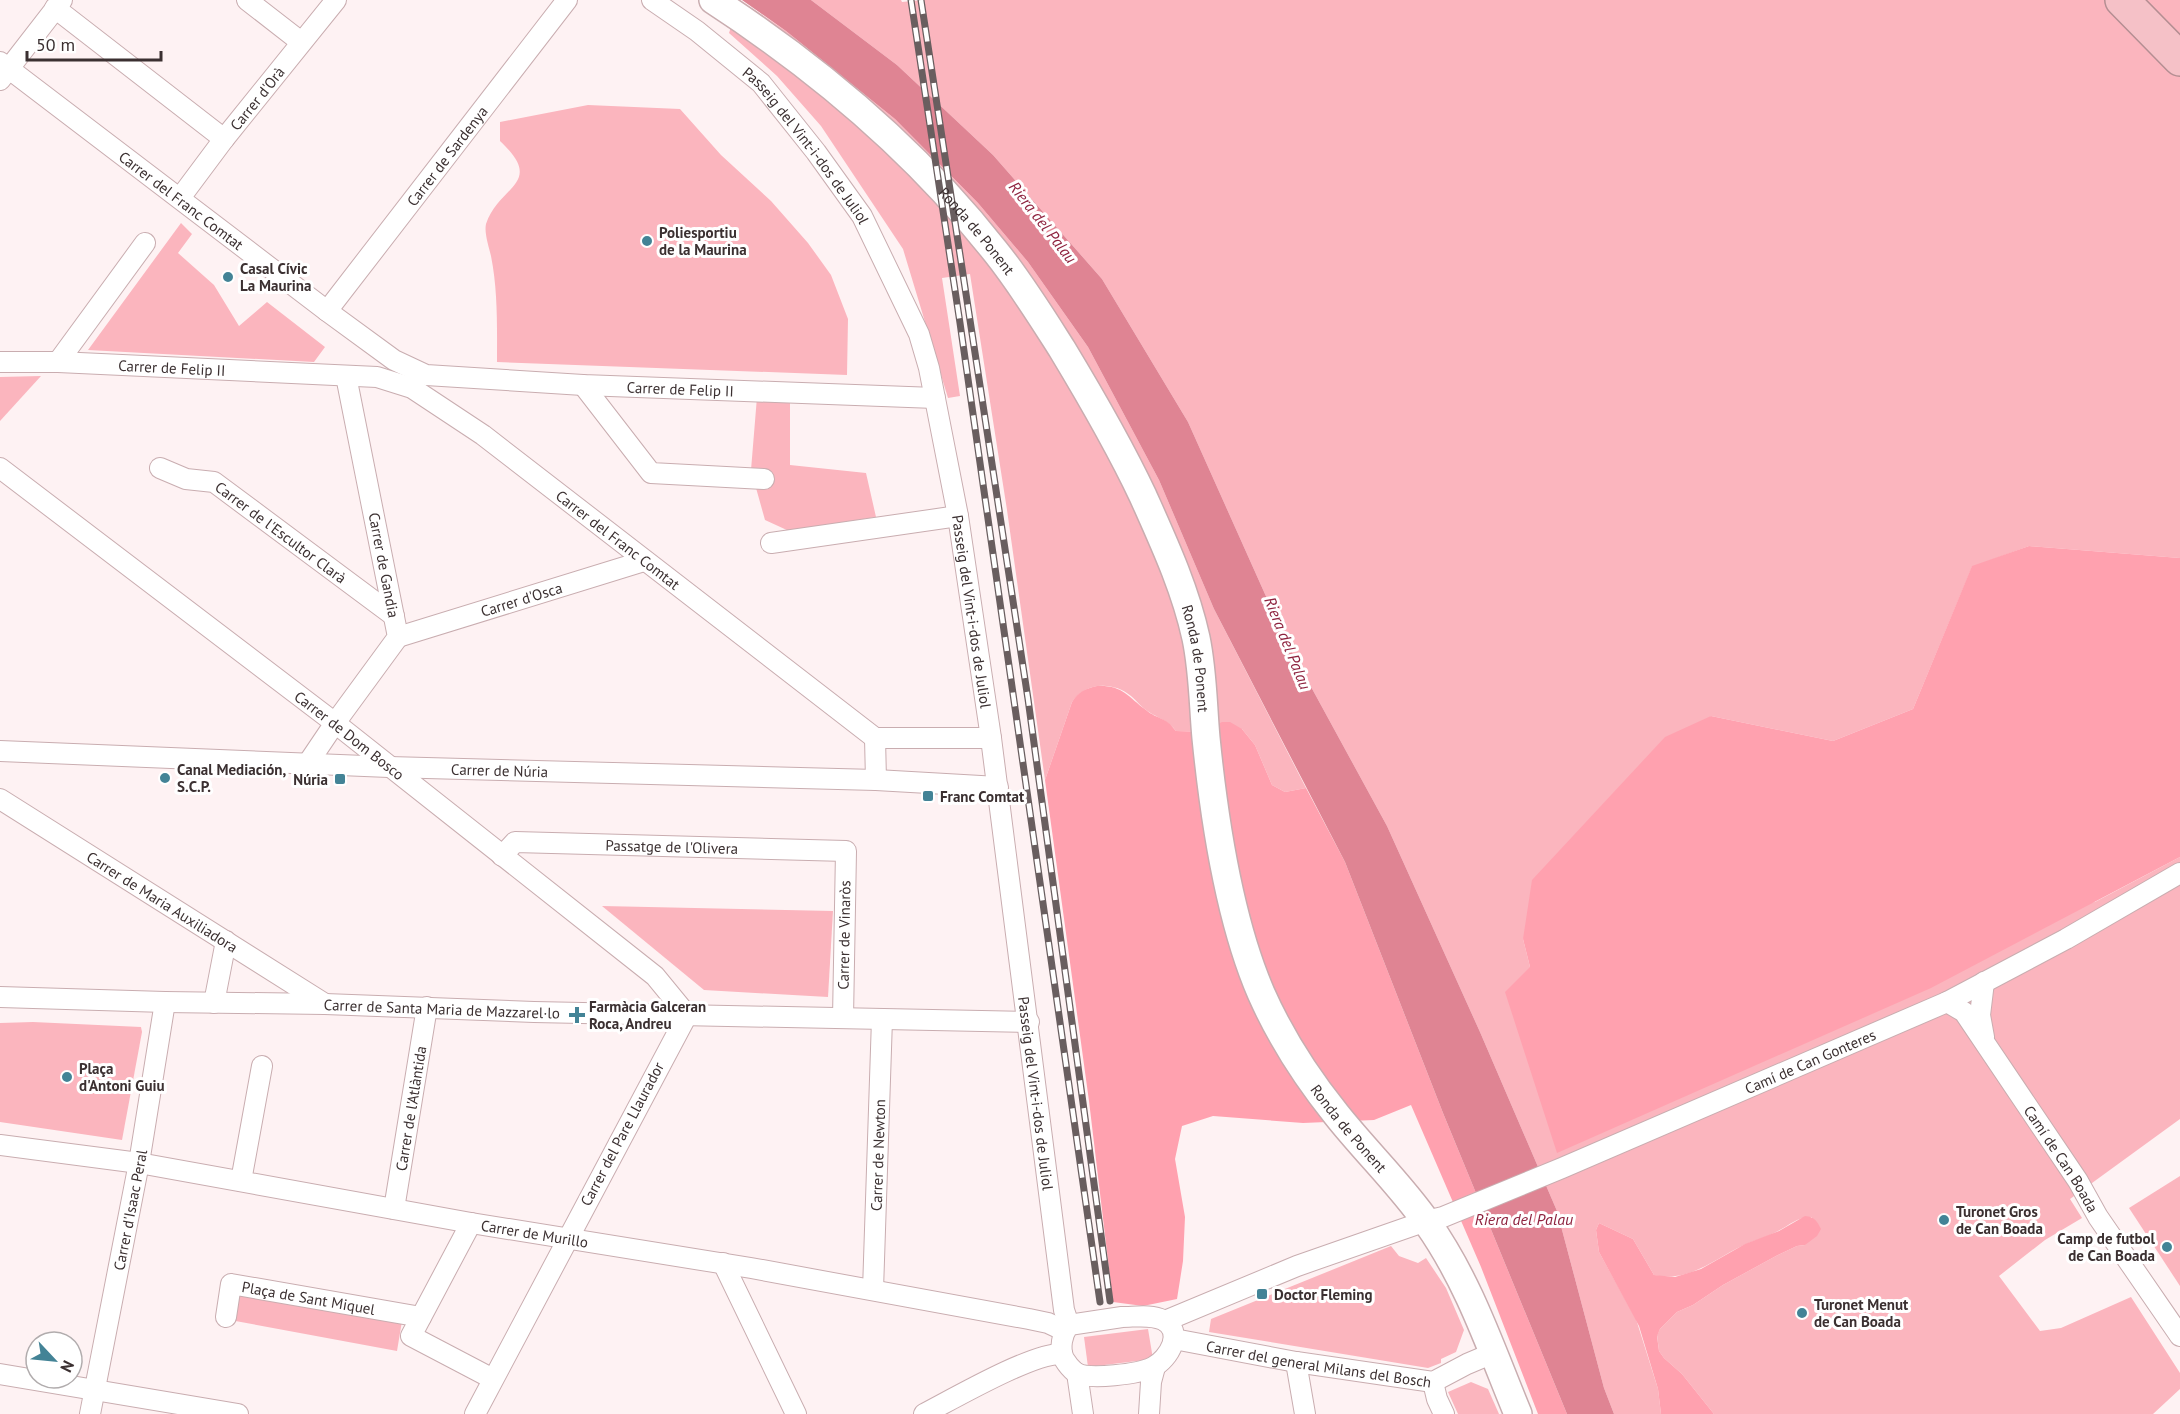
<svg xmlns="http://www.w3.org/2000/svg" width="2180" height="1414" viewBox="0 0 2180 1414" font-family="'PT Sans',sans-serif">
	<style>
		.green { fill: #fbb5be }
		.forest { fill: #ffa1af }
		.water { fill: #df8493 }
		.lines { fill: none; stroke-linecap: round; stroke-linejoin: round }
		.minor-casing { stroke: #c9adb0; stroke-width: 22 }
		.secondary-casing { stroke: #c9adb0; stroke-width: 30 }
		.motorway-casing { stroke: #b48e92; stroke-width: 36 }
		.minor { stroke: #fff; stroke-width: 20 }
		.secondary { stroke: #fff; stroke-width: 27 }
		.motorway { stroke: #f5c1c7; stroke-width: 33 }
		.rail-casing { stroke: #695e5f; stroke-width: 7 }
		.rail { stroke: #fff; stroke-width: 4.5; stroke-dasharray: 14; stroke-linecap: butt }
		.poi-dot { fill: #438396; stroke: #fff; stroke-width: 2 }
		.labels { text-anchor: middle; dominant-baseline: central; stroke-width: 6; stroke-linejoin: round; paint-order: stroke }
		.street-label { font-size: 15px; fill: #3b3031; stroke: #fff }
		.poi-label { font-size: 15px; font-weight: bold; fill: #3b3031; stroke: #fff; text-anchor: start }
		.water-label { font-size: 16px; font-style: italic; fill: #8e233f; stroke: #fff }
	</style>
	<rect width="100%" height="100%" fill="#fef2f3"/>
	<g class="green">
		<path d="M740,0L786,31L895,119L978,203L1028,262L1088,347L1159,480L1214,609L1306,788L1285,792L1272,785L1255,745L1242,729L1211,732L1176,731C1169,721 1158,718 1149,712C1142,708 1137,701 1131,696C1113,681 1085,682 1072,702L1045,780L1007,510L970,274L942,278L960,396L948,398L903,249L821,126L777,76L729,33Z"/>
		<path d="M811,0H901L902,2L922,0H2180V558L2029,546L1972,567L1913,709L1833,741L1711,716L1523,939L1530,967L2095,902L2180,857V1119L2070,1199L2082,1218L2045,1240L1999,1276L2040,1331L2061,1328L2131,1297L2180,1373V1389L2153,1414H1714L1682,1374L1664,1358L1659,1351L1657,1335L1660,1329L1677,1312L1693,1305L1723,1285L1776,1256L1797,1246L1805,1245L1812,1217C1798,1216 1790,1225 1778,1231C1768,1237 1755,1240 1744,1245C1714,1259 1689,1283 1654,1275L1633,1239L1599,1223L1596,1230L1599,1252L1636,1319L1658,1389L1661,1414H1614L1604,1388L1557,1211L1480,1032L1387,826L1286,641L1188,422L1102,279L993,155L897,65Z"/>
		<path d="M588,105L680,109L721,155L771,201L808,243L831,275L848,319L847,375L497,362C497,327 498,291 491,256C489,247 484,233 486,224C499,185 546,184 500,141V122Z"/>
		<path d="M181,223L192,234L178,253L214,285L239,326L267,302L325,347L314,362L88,350Z"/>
		<path d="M41,376L0,421V377Z"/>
		<path d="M757,397L790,398V465L866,473L876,517L789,531L765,520L751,470Z"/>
		<path d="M602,906L833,911L828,997L704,990Z"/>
		<path d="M33,1022L141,1027L142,1032L122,1140L0,1122V1023Z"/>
		<path d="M2180,1176V1286L2129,1208Z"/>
		<path d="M1391,1246L1399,1256L1418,1263L1426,1258L1446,1288L1464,1330L1456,1352L1441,1359V1363L1428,1368L1209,1332L1211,1319Z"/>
		<path d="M235,1290L402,1321L397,1351L230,1320Z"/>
		<path d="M1148,1329L1153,1359L1088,1367L1084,1337Z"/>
		<path d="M1471,1382L1488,1389L1499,1414H1458L1448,1392Z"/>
	</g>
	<g class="forest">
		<path d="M2029,546L2180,558V857L1931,988L1557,1153L1505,992L1530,967L1523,939L1532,880L1665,737L1711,716L1833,741L1913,709L1972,566Z"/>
		<path d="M1097,686C1123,685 1127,696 1146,710C1158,720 1165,716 1176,731L1211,732L1216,725L1222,722H1230L1242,729L1255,745L1272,785L1285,792L1306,788L1345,862L1443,1113L1567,1414H1538L1481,1267L1411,1105L1374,1120L1303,1123L1213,1116L1182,1126L1175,1159L1185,1217L1183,1261L1177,1299L1143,1306L1113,1302L1089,1101L1045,780L1072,702C1079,691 1085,689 1097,686Z"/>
		<path d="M1805,1216C1815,1217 1817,1221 1821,1229L1817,1236L1805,1245L1797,1246L1776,1256L1723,1285L1693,1305L1677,1312L1660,1329L1657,1336L1659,1351L1664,1358L1682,1374L1714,1414H1661L1658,1389L1639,1326L1599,1252L1596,1230L1599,1223L1633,1239L1654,1275L1675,1277L1701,1269L1745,1244L1779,1231Z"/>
	</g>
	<path class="water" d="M742,0H811L897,65L993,155L1102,279L1188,422L1286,641L1387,826L1480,1032L1557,1211L1604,1388L1614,1414H1567L1443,1113L1345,862L1214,609L1159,480L1088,347L1028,262L978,203L895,119L786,31Z"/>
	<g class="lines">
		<defs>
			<g id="minor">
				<path d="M247,0L301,42"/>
				<path id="s1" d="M652,0L697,31L761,83L816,152L862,216L919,334L929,368L958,516L991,738L1064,1310L1069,1325"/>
				<path d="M55,8L224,139"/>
				<path id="s2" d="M0,62L327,311L394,360L426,375L583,385L935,398"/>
				<path d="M0,80L62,0"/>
				<path id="s3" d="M180,198L224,139L336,0"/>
				<path id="s4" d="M327,311L567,0"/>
				<path id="s5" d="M0,362H58L377,377L412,388L483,435L875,738H991"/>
				<path d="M58,362L145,243"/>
				<path d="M583,385L651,473L764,479"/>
				<path id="s6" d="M0,468L335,723L655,976L687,1015L475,1414"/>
				<path id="s7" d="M160,468L186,479L214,482L394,616"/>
				<path d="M771,543L958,516"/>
				<path id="s8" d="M398,637L644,561"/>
				<path d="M875,738L876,780"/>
				<path id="s9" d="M0,751L389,767L876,780L998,787"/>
				<path d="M308,763L335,723L398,637L346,376"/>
				<path id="s10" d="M0,799L325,1004"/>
				<path id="s11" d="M502,856L515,842L846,851L843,1018"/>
				<path id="s12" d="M0,997L165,1002L325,1004L534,1012L1029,1022"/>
				<path id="s13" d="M1947,1002L1964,1012L2078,1181L2098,1217L2180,1336"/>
				<path d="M214,1003L226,941"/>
				<path d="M1984,1037L1980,1015L1984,982"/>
				<path id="s14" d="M0,1145L139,1163L471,1223L751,1268L1029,1319L1048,1323L1065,1331"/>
				<path d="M241,1181L262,1066"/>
				<path id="s15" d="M394,1209L427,1007"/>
				<path d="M471,1223L411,1336L493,1379"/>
				<path d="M723,1263L796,1414"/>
				<path id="s16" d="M873,1290L882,1019"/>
				<path id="s17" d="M226,1317L231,1284L421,1317"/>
				<path d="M1122,1317C1135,1317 1151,1314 1163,1320C1185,1331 1169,1359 1153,1367C1139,1374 1090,1380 1076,1373C1071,1369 1067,1364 1064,1359C1059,1348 1062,1334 1069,1325Z"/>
				<path id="s18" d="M1165,1321L1297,1266L1426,1221L1443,1217L1562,1168L1947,1002L2066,939L2180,873"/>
				<path id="s19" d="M1174,1339L1296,1362L1433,1382L1467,1364L1493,1353"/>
				<path d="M1296,1362L1305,1414"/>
				<path d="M1077,1373L1083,1414"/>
				<path d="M0,1374L238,1414"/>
				<path d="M1433,1382L1437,1399L1444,1414"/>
				<path id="s20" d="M90,1414L139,1163L165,1002"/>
				<path d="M924,1414C953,1399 1034,1352 1062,1354"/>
				<path d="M1149,1414L1151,1382L1155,1367"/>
			</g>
			<g id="secondary">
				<path id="s21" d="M713,0C819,69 917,152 995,251C1020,282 1041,316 1062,349C1091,397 1119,445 1143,496C1164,543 1185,588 1196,638C1203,671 1203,705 1206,738C1214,818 1229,919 1261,993C1280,1036 1307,1078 1336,1114C1366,1152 1401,1185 1428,1224C1469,1282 1491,1349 1518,1414"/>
			</g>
			<path id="motorway" d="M2122,0L2180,59"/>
		</defs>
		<use href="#minor" class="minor-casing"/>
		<use href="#secondary" class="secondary-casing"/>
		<use href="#motorway" class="motorway-casing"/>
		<use href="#minor" class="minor"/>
		<use href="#secondary" class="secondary"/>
		<use href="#motorway" class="motorway"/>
		<defs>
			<g id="rail">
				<path d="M911,0L960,323L1100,1302"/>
				<path d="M921,0L1028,699L1110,1301"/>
			</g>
		</defs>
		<use href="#rail" class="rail-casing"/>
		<use href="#rail" class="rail"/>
	</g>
	<g class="poi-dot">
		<circle cx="647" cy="241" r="6"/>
		<circle cx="228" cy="277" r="6"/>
		<circle cx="165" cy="778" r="6"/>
		<rect x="334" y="773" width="12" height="12" rx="3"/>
		<rect x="922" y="790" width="12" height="12" rx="3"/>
		<path d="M574 1006h6v6h6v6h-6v6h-6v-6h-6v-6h6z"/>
		<circle cx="67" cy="1077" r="6"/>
		<circle cx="1944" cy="1220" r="6"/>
		<circle cx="2167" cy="1247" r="6"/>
		<rect x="1256" y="1288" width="12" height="12" rx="3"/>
		<circle cx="1802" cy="1313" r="6"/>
	</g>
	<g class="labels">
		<g class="street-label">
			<text stroke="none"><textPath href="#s3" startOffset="126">Carrer d'Orà</textPath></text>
			<text stroke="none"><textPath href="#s1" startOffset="214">Passeig del Vint-i-dos de Juliol</textPath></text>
			<text stroke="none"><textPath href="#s4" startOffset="196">Carrer de Sardenya</textPath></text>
			<text stroke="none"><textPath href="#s2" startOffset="228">Carrer del Franc Comtat</textPath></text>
			<text stroke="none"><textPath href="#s21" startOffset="352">Ronda de Ponent</textPath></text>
			<text stroke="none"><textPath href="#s5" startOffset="172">Carrer de Felip II</textPath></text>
			<text stroke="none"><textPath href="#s2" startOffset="784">Carrer de Felip II</textPath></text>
			<text stroke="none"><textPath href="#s7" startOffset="140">Carrer de l'Escultor Clarà</textPath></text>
			<text stroke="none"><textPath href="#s5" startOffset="670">Carrer del Franc Comtat</textPath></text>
			<text transform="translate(384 565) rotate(79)">Carrer de Gandia</text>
			<text stroke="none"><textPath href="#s8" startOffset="129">Carrer d'Osca</textPath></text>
			<text stroke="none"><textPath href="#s1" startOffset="718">Passeig del Vint-i-dos de Juliol</textPath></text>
			<text stroke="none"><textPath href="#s21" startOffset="838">Ronda de Ponent</textPath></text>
			<text stroke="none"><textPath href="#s6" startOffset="440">Carrer de Dom Bosco</textPath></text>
			<text stroke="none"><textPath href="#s9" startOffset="500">Carrer de Núria</textPath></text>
			<text stroke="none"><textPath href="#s11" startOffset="176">Passatge de l'Olivera</textPath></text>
			<text stroke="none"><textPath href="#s10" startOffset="192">Carrer de Maria Auxiliadora</textPath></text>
			<text transform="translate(844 935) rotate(-89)">Carrer de Vinaròs</text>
			<text stroke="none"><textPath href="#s12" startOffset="442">Carrer de Santa Maria de Mazzarel·lo</textPath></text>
			<text stroke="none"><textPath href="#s18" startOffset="696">Camí de Can Gonteres</textPath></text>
			<text stroke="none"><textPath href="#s1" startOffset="1204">Passeig del Vint-i-dos de Juliol</textPath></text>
			<text stroke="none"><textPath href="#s15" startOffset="102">Carrer de l'Atlàntida</textPath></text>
			<text stroke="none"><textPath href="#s21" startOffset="1342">Ronda de Ponent</textPath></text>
			<text transform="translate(622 1134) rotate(-62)">Carrer del Pare Llaurador</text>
			<text stroke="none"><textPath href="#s16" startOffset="135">Carrer de Newton</textPath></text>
			<text stroke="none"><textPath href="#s13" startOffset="196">Camí de Can Boada</textPath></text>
			<text stroke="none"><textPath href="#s20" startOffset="208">Carrer d'Isaac Peral</textPath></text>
			<text stroke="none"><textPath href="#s14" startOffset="542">Carrer de Murillo</textPath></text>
			<text stroke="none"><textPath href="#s17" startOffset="112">Plaça de Sant Miquel</textPath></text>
			<text stroke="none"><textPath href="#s19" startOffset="147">Carrer del general Milans del Bosch</textPath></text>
		</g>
		<g class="poi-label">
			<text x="659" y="232">Poliesportiu<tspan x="659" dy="17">de la Maurina</tspan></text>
			<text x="240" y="268">Casal Cívic<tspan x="240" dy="17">La Maurina</tspan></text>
			<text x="177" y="769">Canal Mediación,<tspan x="177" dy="17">S.C.P.</tspan></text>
			<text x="328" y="779" text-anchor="end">Núria</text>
			<text x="940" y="796">Franc Comtat</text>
			<text x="589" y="1006">Farmàcia Galceran<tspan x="589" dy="17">Roca, Andreu</tspan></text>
			<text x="79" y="1068">Plaça<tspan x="79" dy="17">d'Antoni Guiu</tspan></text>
			<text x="1956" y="1211">Turonet Gros<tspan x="1956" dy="17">de Can Boada</tspan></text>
			<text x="2155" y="1238" text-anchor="end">Camp de futbol<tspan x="2155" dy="17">de Can Boada</tspan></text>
			<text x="1274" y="1294">Doctor Fleming</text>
			<text x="1814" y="1304">Turonet Menut<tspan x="1814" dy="17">de Can Boada</tspan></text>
		</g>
		<g class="water-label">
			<text transform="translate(1043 222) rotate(52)">Riera del Palau</text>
			<text transform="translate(1288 643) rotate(68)">Riera del Palau</text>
			<text x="1524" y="1219">Riera del Palau</text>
		</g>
	</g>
	<g transform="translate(54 1360) rotate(116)"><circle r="28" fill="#ffffff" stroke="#b1acad" stroke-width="1.5"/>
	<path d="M0-4.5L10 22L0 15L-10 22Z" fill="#438396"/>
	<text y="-9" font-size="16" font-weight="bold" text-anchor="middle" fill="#3b3031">N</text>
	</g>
	<path d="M27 51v9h134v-9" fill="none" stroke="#3b3031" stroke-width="3"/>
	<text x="36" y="51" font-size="18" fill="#3b3031" stroke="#ffffff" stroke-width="4.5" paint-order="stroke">50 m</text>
</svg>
